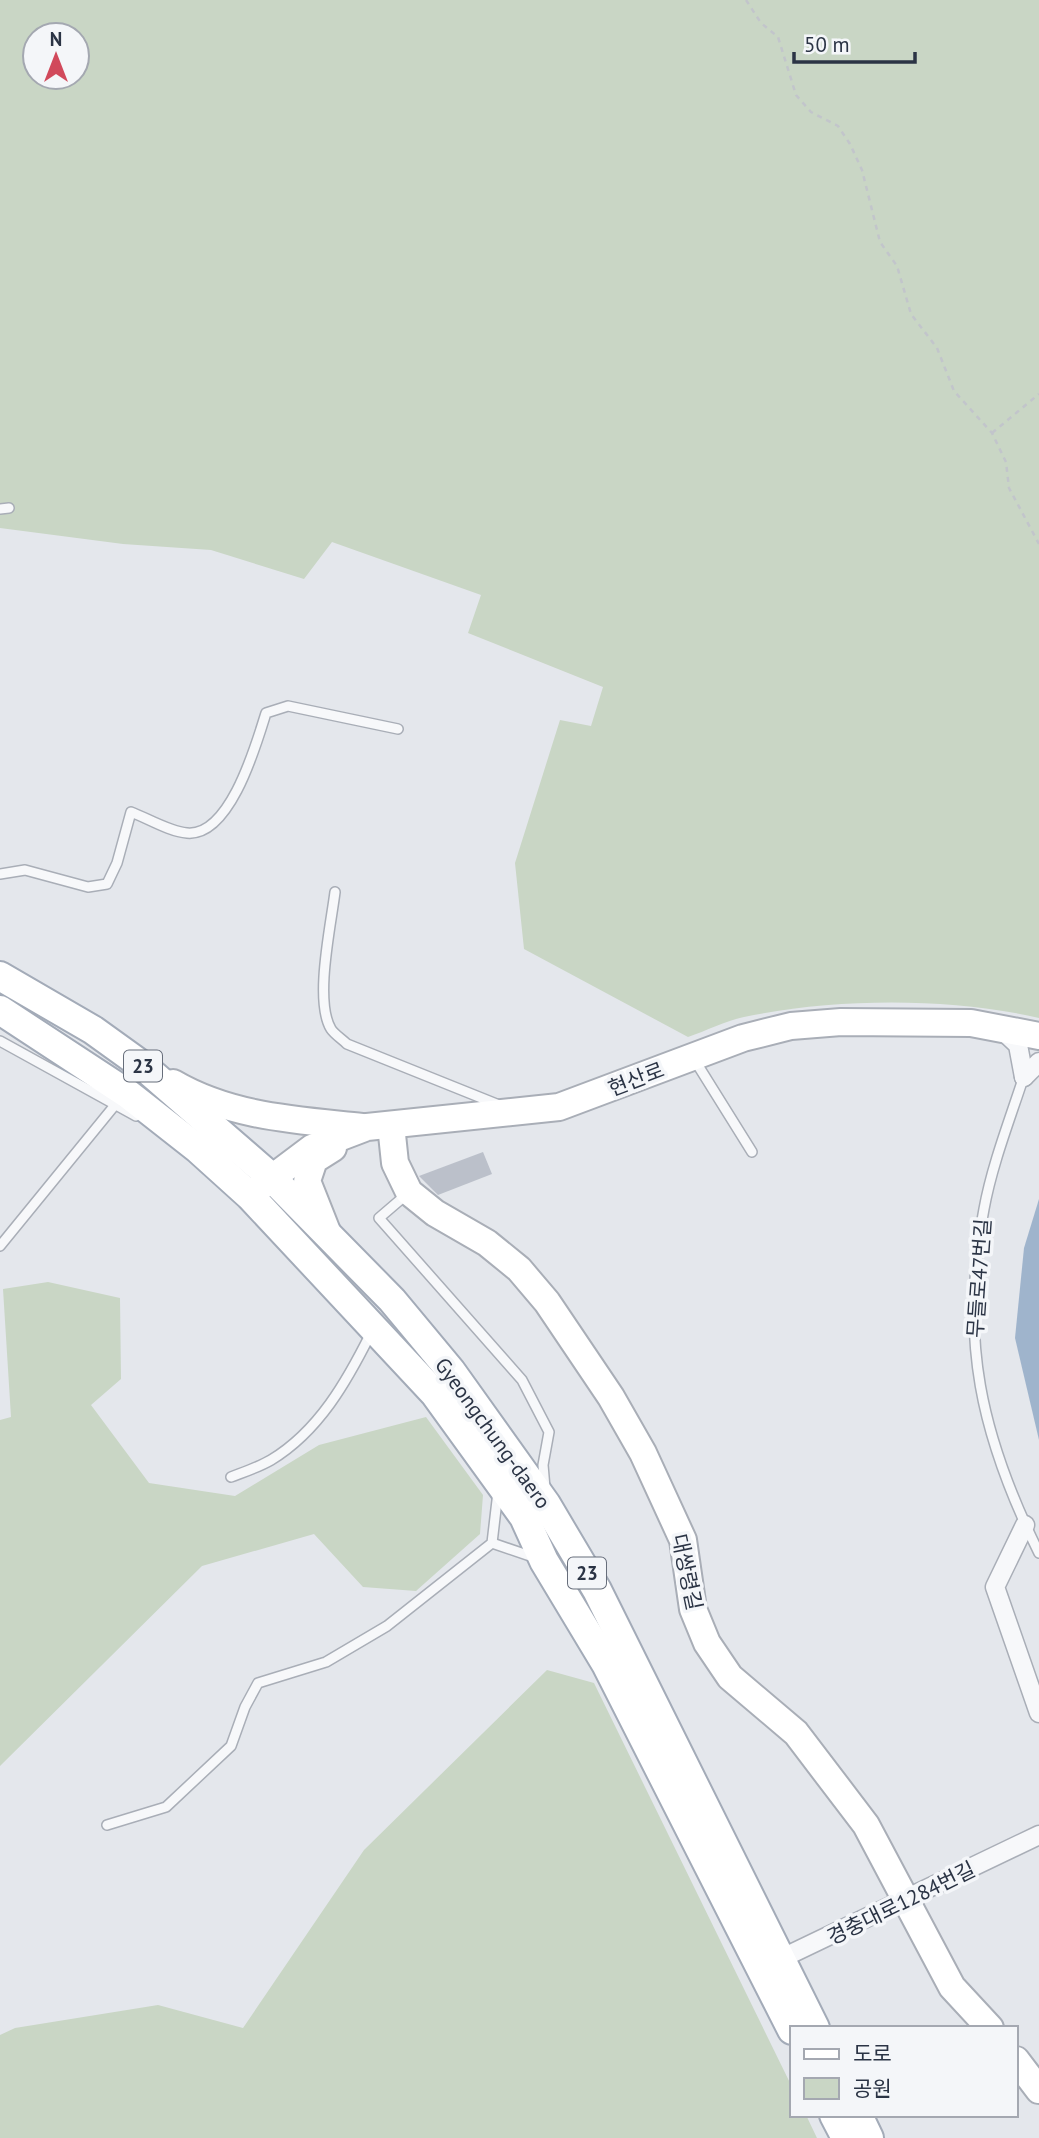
<svg xmlns="http://www.w3.org/2000/svg" width="1039" height="2138" viewBox="0 0 1039 2138" font-family="'PT Sans','Noto Sans KR',sans-serif">
	<style>
		.green { fill: #c9d6c5; fill-rule: evenodd }
		.water { fill: #9fb4cc }
		.building { fill: #bbc0ca }
		.lines { fill: none; stroke-linecap: round; stroke-linejoin: round }
		.lane-casing { stroke: #a9aeb7; stroke-width: 12 }
		.street-casing { stroke: #a9aeb7; stroke-width: 21 }
		.secondary-casing { stroke: #a9aeb7; stroke-width: 30 }
		.primary-casing { stroke: #a3abb8; stroke-width: 32 }
		.path { stroke: #c2c5cb; stroke-width: 2.5; stroke-dasharray: 5 5; stroke-linecap: butt }
		.lane { stroke: #f7f8fa; stroke-width: 9 }
		.street { stroke: #f7f8fa; stroke-width: 18 }
		.secondary { stroke: #fff; stroke-width: 26 }
		.primary { stroke: #fff; stroke-width: 28 }
		.labels { text-anchor: middle; dominant-baseline: central; stroke-width: 7; stroke-linejoin: round; paint-order: stroke }
		.shield { fill: #f4f6f9; stroke: #676e7b; stroke-width: 2 }
		.shield-label { font-size: 19px; font-weight: bold; fill: #2b3445 }
		.street-label { font-size: 21px; fill: #2b3445; stroke: #f4f6f9 }
	</style>
	<rect width="100%" height="100%" fill="#e4e7ec"/>
	<g class="green">
		<path d="M0,0H1039V1018C949,997 834,998 744,1017C725,1021 706,1031 688,1037L524,949L515,863L560,720L591,726L603,687L468,633L481,595L332,542L304,579L211,550L123,544L0,528ZM35,35H77V77H35Z"/>
		<path d="M48,1282L120,1298L121,1379L91,1405L149,1483L235,1496L319,1445L426,1417L483,1495L480,1534L416,1591L363,1587L314,1534L202,1566L0,1766V1420L11,1417L3,1289Z"/>
		<path d="M547,1670L594,1683L792,2087V2115H806L817,2138H0V2035L15,2028L158,2005L243,2028L364,1850Z"/>
	</g>
	<path class="water" d="M1039,1199V1440L1015,1338L1024,1248Z"/>
	<path class="building" d="M483,1152L492,1174L438,1195L419,1176Z"/>
	<g class="lines">
		<defs>
			<g id="lane">
				<path d="M0,509L9,508"/>
				<path d="M0,874L25,870L88,887L107,884L117,863L131,812C147,818 170,832 187,833C230,837 256,745 266,713L288,706L398,729"/>
				<path d="M335,892C331,925 314,1001 331,1029C334,1034 342,1039 347,1044L499,1105"/>
				<path d="M0,1041L136,1116"/>
				<path d="M694,1059L752,1152"/>
				<path d="M1024,1076C1010,1119 992,1165 984,1209C959,1339 981,1436 1039,1553"/>
				<path d="M407,1194L379,1218L522,1380L549,1432L543,1465L545,1488"/>
				<path d="M0,1246L115,1105"/>
				<path d="M231,1477C244,1472 259,1467 271,1460C319,1431 347,1381 371,1333"/>
				<path d="M492,1543L536,1558"/>
				<path d="M107,1825L166,1807L231,1746L245,1707L258,1683L326,1662L387,1626L492,1543L498,1492"/>
			</g>
			<g id="street">
				<path d="M1001,1029L1018,1045L1024,1077"/>
				<path d="M1024,1077L1039,1062"/>
				<path d="M1025,1525L995,1587L1039,1713"/>
				<path d="M774,1962L1039,1835"/>
			</g>
			<g id="secondary">
				<path d="M173,1083C231,1117 297,1120 362,1127"/>
				<path d="M391,1125L395,1163L409,1192L435,1213L487,1243L519,1269L547,1302L611,1397L643,1453L683,1540L693,1609L707,1643L730,1677L796,1733L866,1825L952,1987L990,2028"/>
				<path d="M256,1190L312,1148L367,1127L559,1107L743,1038L791,1026L841,1022L971,1023L1039,1036"/>
				<path d="M328,1234L307,1181L314,1160L333,1148"/>
				<path d="M1016,2060L1039,2090"/>
			</g>
			<g id="primary">
				<path d="M0,976L93,1030L143,1066L271,1177L392,1300L451,1371L546,1504L597,1590L815,2028"/>
				<path d="M0,1010L128,1094L198,1149L250,1196L435,1394L524,1517L544,1561L606,1664L792,2030"/>
				<path d="M834,2115L846,2138"/>
				<path d="M858,2115L869,2138"/>
			</g>
		</defs>
		<use href="#lane" class="lane-casing"/>
		<use href="#street" class="street-casing"/>
		<use href="#secondary" class="secondary-casing"/>
		<use href="#primary" class="primary-casing"/>
		<g class="path">
			<path d="M746,0L761,23L778,37L796,95L811,112L838,126L850,144L862,170L880,242L897,266L911,314L937,348L954,391L992,433L1006,462L1009,488L1039,544"/>
			<path d="M992,433L1039,394"/>
		</g>
		<use href="#lane" class="lane"/>
		<use href="#street" class="street"/>
		<use href="#secondary" class="secondary"/>
		<use href="#primary" class="primary"/>
	</g>
	<g class="labels">
		<g class="shield">
			<rect x="124" y="1050.5" width="38" height="31" rx="5"/>
			<rect x="568" y="1557.5" width="38" height="31" rx="5"/>
		</g>
		<g class="shield-label">
			<text x="143" y="1066">23</text>
			<text x="587" y="1573">23</text>
		</g>
		<g class="street-label">
			<text transform="translate(636 1079) rotate(-21)">현산로</text>
			<text transform="translate(979 1278) rotate(-86)">무들로47번길</text>
			<text transform="translate(493 1433) rotate(54)">Gyeongchung-daero</text>
			<text transform="translate(687 1572) rotate(78)">대쌍령길</text>
			<text transform="translate(901 1903) rotate(-26)">경충대로1284번길</text>
		</g>
	</g>
	<rect x="790" y="2026" width="228" height="91" fill="#f4f6f9" stroke="#a4a8b1" stroke-width="2"/>
	<rect x="804" y="2049" width="35" height="10" fill="#ffffff" stroke="#a4a8b1" stroke-width="2"/>
	<text x="853" y="2061" font-size="21" fill="#2b3445">도로</text>
	<rect x="804" y="2078" width="35" height="21" fill="#c9d6c5" stroke="#a4a8b1" stroke-width="2"/>
	<text x="853" y="2096" font-size="21" fill="#2b3445">공원</text>
	<g transform="translate(56 56)"><circle r="33" fill="#f4f6f9" stroke="#a4a8b1" stroke-width="2"/>
	<path d="M0-5L12 26L0 18L-12 26Z" fill="#d1495b"/>
	<text y="-10" font-size="19" font-weight="bold" text-anchor="middle" fill="#2b3445">N</text>
	</g>
	<path d="M794 52v10h121v-10" fill="none" stroke="#2b3445" stroke-width="3.5"/>
	<text x="804" y="52" font-size="21" fill="#2b3445" stroke="#f4f6f9" stroke-width="5" paint-order="stroke">50 m</text>
</svg>
